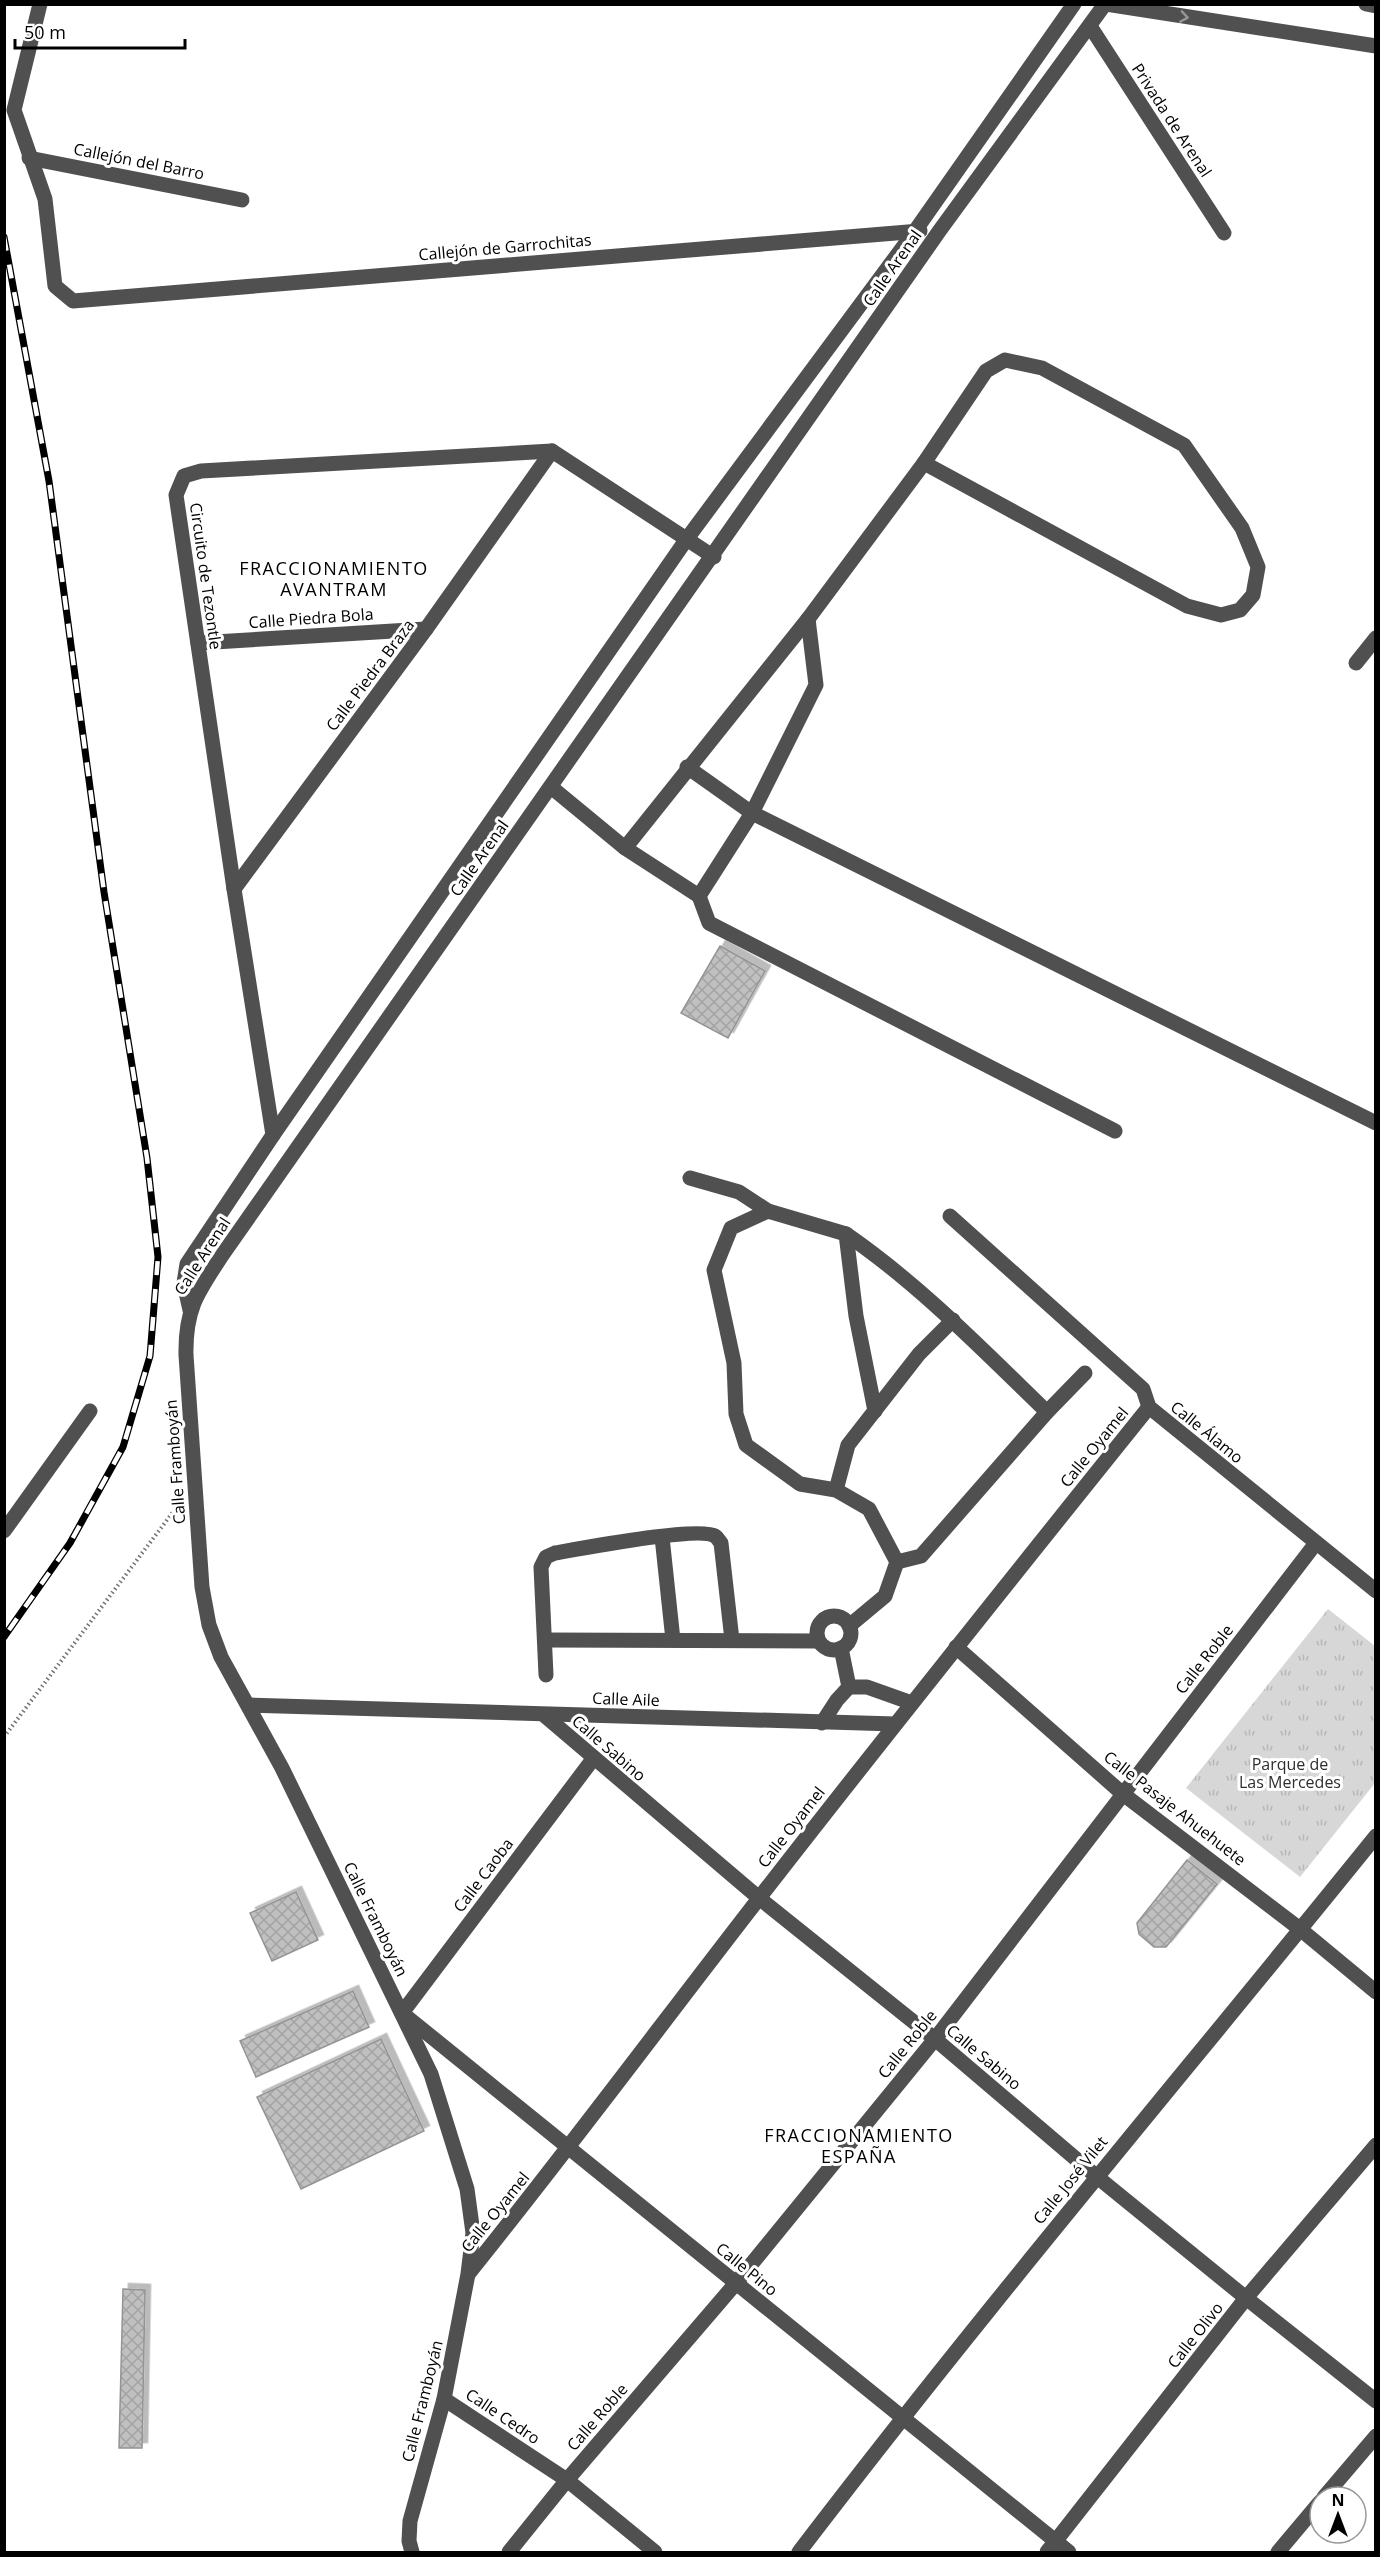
<svg xmlns="http://www.w3.org/2000/svg" width="1380" height="2557" viewBox="0 0 1380 2557" font-family="'Open Sans',sans-serif">
	<style>
		.park { fill: url(#park-tufts) }
		.building { fill: url(#building-cross-hatch); stroke: #949494; stroke-width: 1.5; filter: url(#shadow) }
		.lines { fill: none; stroke-linecap: round; stroke-linejoin: round }
		.path { stroke: #727272; stroke-width: 4; stroke-dasharray: 1.5 3; stroke-linecap: butt }
		.minor { stroke: #505050; stroke-width: 15 }
		.rail-casing { stroke: #000; stroke-width: 7 }
		.rail { stroke: #fff; stroke-width: 4.5; stroke-dasharray: 14; stroke-linecap: butt }
		.oneway { stroke: #969696 }
		.labels { text-anchor: middle; dominant-baseline: central; stroke-width: 6; stroke-linejoin: round; paint-order: stroke }
		.street-label { font-size: 16px; fill: #000; stroke: #fff }
		.park-label { font-size: 16px; fill: #2e2e2e; stroke: #fff }
		.neighbourhood-label { font-size: 18px; letter-spacing: 1.5px; fill: #000; stroke: #fff }
	</style>
	<defs>
		<pattern id="park-tufts" width="24" height="20" patternUnits="userSpaceOnUse" patternTransform="scale(1.5)"><rect width="24" height="20" fill="#d7d7d7"/><path d="M3 7l-1-3M5 7V3M7 7l1-3M15 17l-1-3M17 17v-4M19 17l1-3" fill="none" stroke="#b7b7b7"/></pattern>
		<pattern id="building-cross-hatch" width="8" height="8" patternUnits="userSpaceOnUse" patternTransform="scale(1.5)"><rect width="8" height="8" fill="#c0c0c0"/><path d="M0 0l8 8M0 8l8-8" fill="none" stroke="#a3a3a3"/></pattern>
		<filter id="shadow"><feDropShadow dx="5.5" dy="-5.5" stdDeviation="0" flood-color="#0004"/></filter>
	</defs>
	<rect width="100%" height="100%" fill="#fff"/>
	<path class="park" d="M1328,1609L1375,1646V1783L1300,1877L1186,1788Z"/>
	<g class="building">
		<path d="M720,946L765,971L728,1038L681,1013Z"/>
		<path d="M1187,1860L1217,1884L1166,1947H1154L1139,1934L1137,1923Z"/>
		<path d="M296,1892L318,1940L272,1961L250,1913Z"/>
		<path d="M353,1991L369,2027L256,2077L240,2041Z"/>
		<path d="M381,2039L424,2131L301,2189L257,2097Z"/>
		<path d="M123,2289L145,2290L142,2448H119Z"/>
	</g>
	<g class="lines">
		<path class="path" d="M4,1737L176,1508H180"/>
		<g class="minor">
			<path d="M40,4L14,110L45,199L55,286L73,301L920,231"/>
			<path d="M1106,4L1376,46"/>
			<path d="M1366,4L1376,6"/>
			<path d="M1090,26L1224,233"/>
			<path d="M29,158L242,200"/>
			<path d="M1005,360L1042,368L1184,445L1242,528L1258,567L1253,595L1240,610L1221,615L1187,606L924,463L986,371Z"/>
			<path d="M198,643L426,629"/>
			<path d="M1356,663L1376,638"/>
			<path d="M687,767L752,813L816,685L808,619"/>
			<path d="M551,787L625,848L808,619L924,463"/>
			<path d="M625,848L699,896L709,923L1115,1131"/>
			<path d="M234,889L426,629L552,451"/>
			<path d="M699,896L752,813L1376,1123"/>
			<path d="M273,1135L234,889L176,495L184,476L201,471L552,451L714,557"/>
			<path d="M690,1178L739,1192L768,1211"/>
			<path d="M950,1216L1143,1389L1149,1407L1376,1591"/>
			<path d="M846,1234C920,1285 983,1350 1047,1412"/>
			<path d="M190,1310L184,1283L187,1264L273,1135L686,540L915,231L1074,4"/>
			<path d="M836,1490L848,1445L919,1354L953,1320"/>
			<path d="M4,1531L90,1411"/>
			<path d="M662,1537L673,1640"/>
			<path d="M897,1562L921,1556L1047,1412L1085,1373"/>
			<circle cx="834" cy="1633" r="17"/>
			<path d="M849,1626L885,1596L897,1562L869,1509L836,1490L800,1484L746,1445L736,1414L734,1363L714,1270L731,1228L768,1211L846,1234L856,1316L875,1411"/>
			<path d="M545,1640L818,1641"/>
			<path d="M956,1647L1123,1794L1300,1929L1376,1992"/>
			<path d="M841,1648L849,1687"/>
			<path d="M546,1675L541,1567L546,1557L555,1553C578,1549 700,1526 715,1536C716,1536 720,1542 721,1543L732,1640"/>
			<path d="M248,1705L895,1724"/>
			<path d="M544,1715L759,1898L935,2039L1096,2176L1246,2298L1376,2401"/>
			<path d="M822,1723L837,1700L849,1687H867L912,1703"/>
			<path d="M593,1759L402,2013L1069,2552"/>
			<path d="M469,2273C568,2150 663,2022 760,1897C888,1732 1018,1570 1149,1407"/>
			<path d="M444,2399L567,2480L655,2552"/>
			<path d="M1324,2497L1376,2436"/>
			<path d="M412,2552L409,2541L410,2521L444,2399L468,2274L473,2233L467,2189L431,2074L282,1768L221,1657L209,1625L202,1587L186,1355C185,1308 198,1292 223,1254L940,230L1105,4"/>
			<path d="M509,2552L567,2480L736,2283L935,2039L1316,1543"/>
			<path d="M799,2552C985,2308 1183,2075 1376,1836"/>
			<path d="M1047,2552L1246,2298L1376,2145"/>
			<path d="M1278,2552L1320,2502"/>
		</g>
		<defs>
			<path id="rail" d="M4,237L49,481L104,892L147,1158L158,1257L150,1356L123,1447L70,1543L4,1637"/>
		</defs>
		<use href="#rail" class="rail-casing"/>
		<use href="#rail" class="rail"/>
	</g>
	<defs><path id="oneway-chevron" d="M-2-3.5L2.5 0L-2 3.5" fill="none" stroke-width="1.6" stroke-linecap="round" stroke-linejoin="round" transform="scale(1.5)"/></defs>
	<use class="oneway" href="#oneway-chevron" transform="translate(1184 17) rotate(9)"/>
	<g class="labels">
		<g class="street-label">
			<text transform="translate(1172 120) rotate(57)">Privada de Arenal</text>
			<text transform="translate(139 161) rotate(11)">Callejón del Barro</text>
			<text transform="translate(505 247) rotate(-5)">Callejón de Garrochitas</text>
			<text transform="translate(892 268) rotate(-55)">Calle Arenal</text>
			<text transform="translate(206 576) rotate(82)">Circuito de Tezontle</text>
			<text transform="translate(311 618) rotate(-4)">Calle Piedra Bola</text>
			<text transform="translate(370 675) rotate(-53)">Calle Piedra Braza</text>
			<text transform="translate(479 858) rotate(-55)">Calle Arenal</text>
			<text transform="translate(202 1256) rotate(-57)">Calle Arenal</text>
			<text transform="translate(1207 1432) rotate(39)">Calle Álamo</text>
			<text transform="translate(1094 1447) rotate(-51)">Calle Oyamel</text>
			<text transform="translate(175 1462) rotate(-94)">Calle Framboyán</text>
			<text transform="translate(1204 1659) rotate(-52)">Calle Roble</text>
			<text transform="translate(626 1699) rotate(2)">Calle Aile</text>
			<text transform="translate(609 1748) rotate(41)">Calle Sabino</text>
			<text transform="translate(1175 1808) rotate(38)">Calle Pasaje Ahuehuete</text>
			<text transform="translate(791 1827) rotate(-52)">Calle Oyamel</text>
			<text transform="translate(483 1875) rotate(-53)">Calle Caoba</text>
			<text transform="translate(376 1919) rotate(64)">Calle Framboyán</text>
			<text transform="translate(907 2044) rotate(-51)">Calle Roble</text>
			<text transform="translate(984 2057) rotate(40)">Calle Sabino</text>
			<text transform="translate(1070 2180) rotate(-51)">Calle José Vilet</text>
			<text transform="translate(495 2212) rotate(-51)">Calle Oyamel</text>
			<text transform="translate(747 2269) rotate(39)">Calle Pino</text>
			<text transform="translate(1195 2335) rotate(-52)">Calle Olivo</text>
			<text transform="translate(422 2401) rotate(-76)">Calle Framboyán</text>
			<text transform="translate(503 2416) rotate(34)">Calle Cedro</text>
			<text transform="translate(597 2417) rotate(-49)">Calle Roble</text>
		</g>
		<g class="park-label">
			<text x="1290" y="1764">Parque de<tspan x="1290" dy="18">Las Mercedes</tspan></text>
		</g>
		<g class="neighbourhood-label">
			<text x="334" y="568">FRACCIONAMIENTO<tspan x="334" dy="21">AVANTRAM</tspan></text>
			<text x="859" y="2135">FRACCIONAMIENTO<tspan x="859" dy="21">ESPAÑA</tspan></text>
		</g>
	</g>
	<rect width="1380" height="2557" fill="none" stroke="#000000" stroke-width="12"/>
	<g transform="translate(1338 2515)"><circle r="28" fill="#ffffff" stroke="#999999" stroke-width="1.5"/>
	<path d="M0-4.5L10 22L0 15L-10 22Z" fill="#000000"/>
	<text y="-9" font-size="16" font-weight="bold" text-anchor="middle" fill="#000000">N</text>
	</g>
	<path d="M15 39v9h170v-9" fill="none" stroke="#000000" stroke-width="3"/>
	<text x="24" y="39" font-size="18" fill="#000000" stroke="#ffffff" stroke-width="4.5" paint-order="stroke">50 m</text>
</svg>
